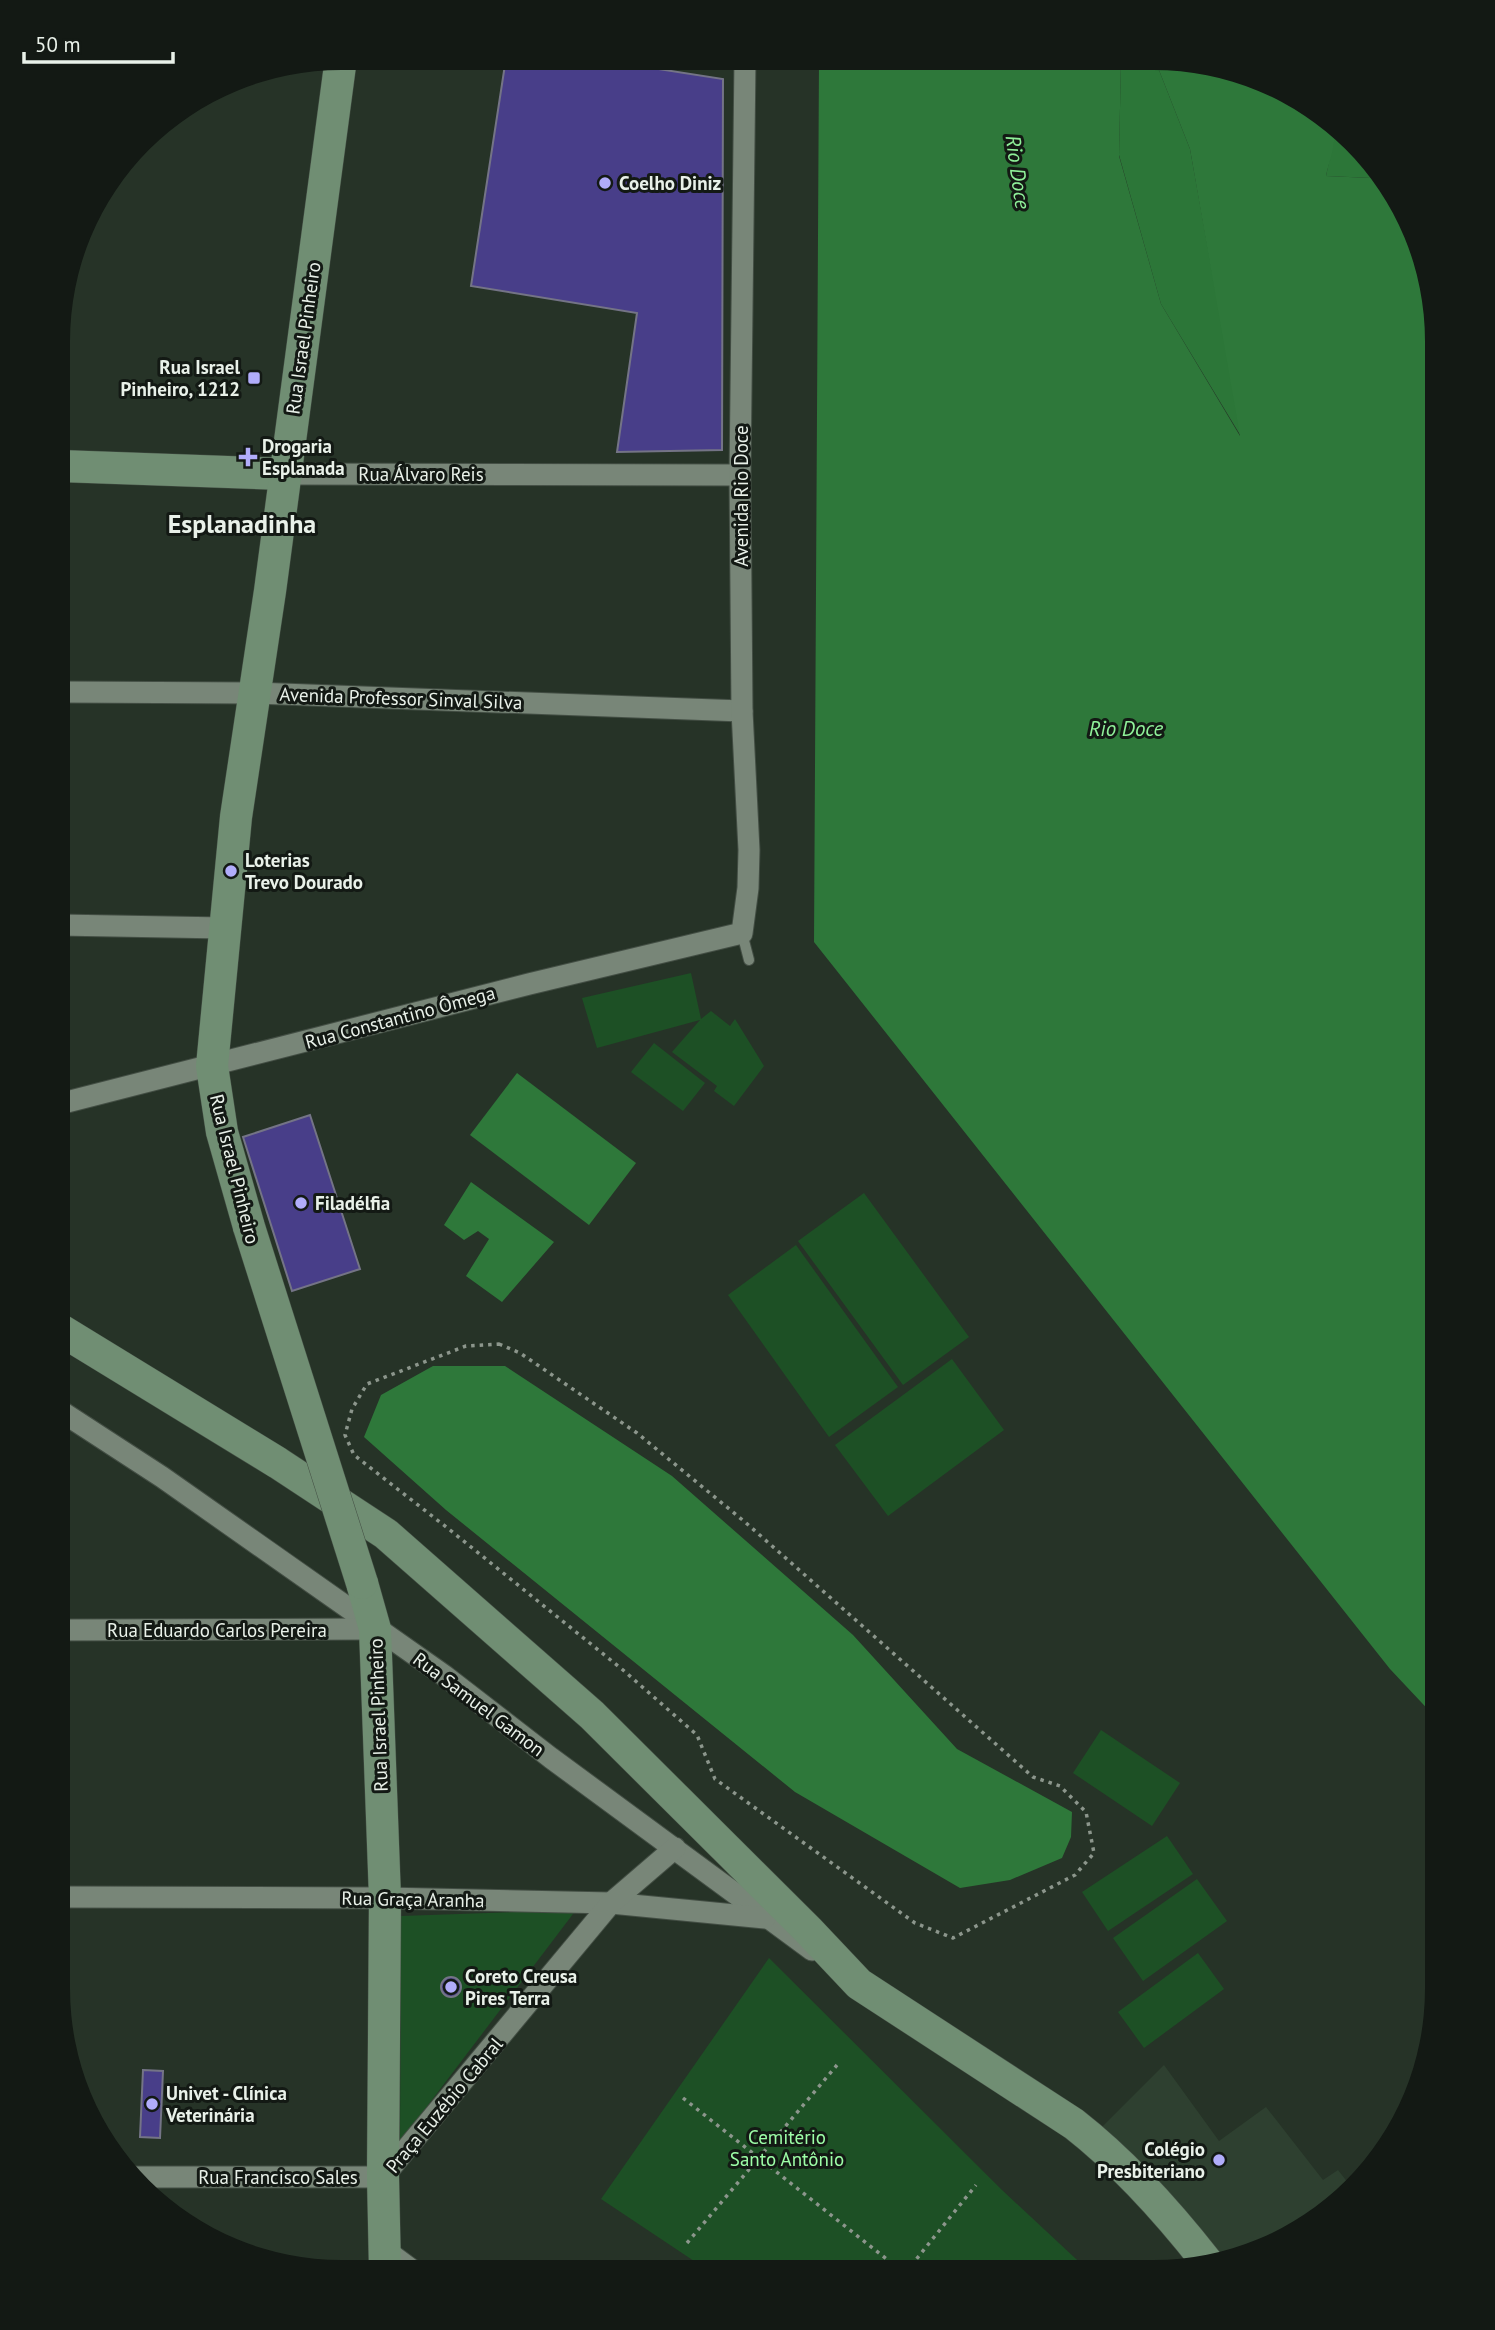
<svg xmlns="http://www.w3.org/2000/svg" width="1495" height="2330" viewBox="0 0 1495 2330" font-family="'PT Sans',sans-serif">
	<style>
		.built { fill: #2e4030 }
		.green { fill: #1d5025 }
		.forest { fill: #2c7638 }
		.water { fill: #2e783a }
		.building { fill: #483e89; stroke: #747486; stroke-width: 2 }
		.lines { fill: none; stroke-linecap: round; stroke-linejoin: round }
		.lane-casing { stroke: #434e44; stroke-width: 12 }
		.street-casing { stroke: #434e44; stroke-width: 23 }
		.secondary-casing { stroke: #434e44; stroke-width: 33 }
		.path { stroke: #8c968c; stroke-width: 3.5; stroke-dasharray: 3.5 5; stroke-linecap: butt }
		.lane { stroke: #788678; stroke-width: 10 }
		.street { stroke: #788678; stroke-width: 21 }
		.secondary { stroke: #708e73; stroke-width: 32 }
		.secondary-bridge-casing { stroke: #434e44; stroke-width: 33; stroke-linecap: butt }
		.secondary-bridge { stroke: #708e73; stroke-width: 32 }
		.poi-dot { fill: #b1adfa; stroke: #131914; stroke-width: 2.5 }
		.labels { text-anchor: middle; dominant-baseline: central; stroke-width: 6; stroke-linejoin: round; paint-order: stroke }
		.poi-label { font-size: 19px; font-weight: bold; fill: #e9f1e9; stroke: #131914; text-anchor: start }
		.street-label { font-size: 19px; fill: #e9f1e9; stroke: #131914 }
		.park-label { font-size: 19px; fill: #9dfea7; stroke: #131914 }
		.water-label { font-size: 21px; font-style: italic; fill: #8ff099; stroke: #131914 }
		.district-label { font-size: 26px; font-weight: bold; fill: #e9f1e9; stroke: #131914 }
	</style>
	<rect width="100%" height="100%" fill="#263327"/>
	<path class="built" d="M1164,2065L1219,2141L1266,2107L1323,2180L1338,2170L1352,2188L1327,2213L1263,2251L1214,2260L1099,2130Z"/>
	<g class="green">
		<path d="M691,973L701,1019L711,1011L730,1026L735,1019L764,1066L734,1106L714,1091L717,1086L672,1052L700,1020L597,1048L582,998Z"/>
		<path d="M654,1043L705,1083L683,1111L631,1072Z"/>
		<path d="M864,1193L969,1337L903,1385L798,1241Z"/>
		<path d="M796,1245L898,1387L829,1437L728,1295Z"/>
		<path d="M952,1359L1004,1430L888,1516L835,1445Z"/>
		<path d="M1101,1730L1180,1783L1152,1826L1073,1773Z"/>
		<path d="M1167,1836L1193,1874L1108,1931L1082,1892Z"/>
		<path d="M1197,1879L1227,1921L1143,1981L1113,1938Z"/>
		<path d="M576,1910L400,2142L401,1916Z"/>
		<path d="M1198,1953L1224,1989L1144,2048L1118,2012Z"/>
		<path d="M769,1958L1002,2190L1090,2272L709,2271L601,2199Z"/>
	</g>
	<g class="forest">
		<path d="M1121,60H1147L1157,65L1190,149L1242,438L1161,304L1119,155Z"/>
		<path d="M1332,122L1372,162L1371,178L1326,176L1335,134Z"/>
	</g>
	<g class="water">
		<path d="M819,59L1121,60L1119,156L1161,304L1240,436L1190,149L1157,65L1147,60H1191L1263,79L1327,117C1342,132 1330,157 1326,176L1371,178L1372,162L1379,169L1416,232L1437,341V1719L1390,1669L814,942Z"/>
		<path d="M517,1073L636,1163L589,1225L470,1135Z"/>
		<path d="M471,1182L554,1242L502,1302L466,1276L489,1239L478,1231L464,1240L444,1225Z"/>
		<path d="M433,1366H505L672,1476L853,1635L957,1749L1072,1812L1071,1837L1062,1858L1010,1880L960,1888L795,1792L446,1510L364,1437L381,1395Z"/>
	</g>
	<g class="building">
		<path d="M506,58H588L723,79L722,450L617,452L637,313L471,286Z"/>
		<path d="M310,1115L360,1269L292,1291L243,1137Z"/>
		<circle cx="451" cy="1987" r="10"/>
		<path d="M143,2070L163,2071L160,2138L140,2137Z"/>
	</g>
	<g class="lines">
		<defs>
			<path id="lane" d="M742,933L749,960"/>
			<g id="street">
				<path d="M284,474L740,475"/>
				<path d="M60,692L255,693L742,711"/>
				<path d="M59,925L224,928"/>
				<path d="M59,1104L529,984L742,933L748,888L749,850L742,711L740,475L745,59"/>
				<path d="M59,1410L162,1477L445,1676L551,1758L812,1950"/>
				<path d="M58,1630L375,1629"/>
				<path d="M58,1897L385,1898L611,1903L765,1918"/>
				<path d="M131,2177H383L611,1903L675,1848"/>
				<path d="M385,2250L412,2270"/>
			</g>
			<g id="secondary">
				<path d="M60,466L284,474"/>
				<path d="M249,1227L222,1132L212,1066L236,817L270,591L341,58"/>
				<path d="M59,1329L278,1463L386,1534L592,1715L808,1930L859,1984L1074,2124C1124,2163 1167,2211 1207,2262"/>
				<path d="M362,1583L375,1629L385,1898L383,2177L385,2270"/>
			</g>
		</defs>
		<use href="#lane" class="lane-casing"/>
		<use href="#street" class="street-casing"/>
		<use href="#secondary" class="secondary-casing"/>
		<g class="path">
			<path d="M499,1344L520,1353L637,1433L745,1522L1033,1777L1060,1786L1086,1812L1094,1853L1075,1875L953,1938L915,1923L715,1779L697,1735L623,1670L450,1530L354,1455L345,1435L352,1409L367,1384L466,1346Z"/>
			<path d="M683,2098L903,2272"/>
			<path d="M687,2243L837,2065"/>
			<path d="M906,2272L976,2185"/>
			<path d="M1062,2272L1067,2266"/>
		</g>
		<use href="#lane" class="lane"/>
		<use href="#street" class="street"/>
		<use href="#secondary" class="secondary"/>
		<defs>
			<path id="secondary-bridge" d="M249,1227L362,1583"/>
		</defs>
		<use href="#secondary-bridge" class="secondary-bridge-casing"/>
		<use href="#secondary-bridge" class="secondary-bridge"/>
	</g>
	<g class="poi-dot">
		<circle cx="605" cy="183" r="7"/>
		<rect x="247" y="371" width="14" height="14" rx="3.5"/>
		<path d="M244.5 446.5h7v7h7v7h-7v7h-7v-7h-7v-7h7z"/>
		<circle cx="231" cy="871" r="7"/>
		<circle cx="301" cy="1203" r="7"/>
		<circle cx="451" cy="1987" r="7"/>
		<circle cx="152" cy="2104" r="7"/>
		<circle cx="1219" cy="2160" r="7"/>
	</g>
	<g class="labels">
		<g class="poi-label">
			<text x="619" y="183">Coelho Diniz</text>
			<text x="240" y="367" text-anchor="end">Rua Israel<tspan x="240" dy="22">Pinheiro, 1212</tspan></text>
			<text x="262" y="446">Drogaria<tspan x="262" dy="22">Esplanada</tspan></text>
			<text x="245" y="860">Loterias<tspan x="245" dy="22">Trevo Dourado</tspan></text>
			<text x="315" y="1203">Filadélfia</text>
			<text x="465" y="1976">Coreto Creusa<tspan x="465" dy="22">Pires Terra</tspan></text>
			<text x="166" y="2093">Univet - Clínica<tspan x="166" dy="22">Veterinária</tspan></text>
			<text x="1205" y="2149" text-anchor="end">Colégio<tspan x="1205" dy="22">Presbiteriano</tspan></text>
		</g>
		<g class="street-label">
			<text transform="translate(303 338) rotate(-82)">Rua Israel Pinheiro</text>
			<text x="421" y="474">Rua Álvaro Reis</text>
			<text transform="translate(741 496) rotate(-90)">Avenida Rio Doce</text>
			<text transform="translate(401 698) rotate(2)">Avenida Professor Sinval Silva</text>
			<text transform="translate(400 1017) rotate(-15)">Rua Constantino Ômega</text>
			<text transform="translate(235 1169) rotate(76)">Rua Israel Pinheiro</text>
			<text x="217" y="1630">Rua Eduardo Carlos Pereira</text>
			<text transform="translate(479 1704) rotate(37)">Rua Samuel Gamon</text>
			<text transform="translate(378 1715) rotate(-92)">Rua Israel Pinheiro</text>
			<text transform="translate(413 1899) rotate(1)">Rua Graça Aranha</text>
			<text transform="translate(444 2105) rotate(-50)">Praça Euzébio Cabral</text>
			<text x="278" y="2177">Rua Francisco Sales</text>
		</g>
		<g class="park-label">
			<text x="787" y="2137">Cemitério<tspan x="787" dy="22">Santo Antônio</tspan></text>
		</g>
		<g class="water-label">
			<text transform="translate(1018 172) rotate(82)">Rio Doce</text>
			<text x="1126" y="728">Rio Doce</text>
		</g>
		<g class="district-label">
			<text x="242" y="523">Esplanadinha</text>
		</g>
	</g>
	<path d="M0 0H1495V2330H0ZM341 70H1154A271 271 0 0 1 1425 341V1989A271 271 0 0 1 1154 2260H341A271 271 0 0 1 70 1989V341A271 271 0 0 1 341 70Z" fill="#131914" fill-rule="evenodd"/>
	<path d="M24 52v10h149v-10" fill="none" stroke="#e9f1e9" stroke-width="3.5"/>
	<text x="35" y="52" font-size="21" fill="#e9f1e9" stroke="#131914" stroke-width="5" paint-order="stroke">50 m</text>
</svg>
